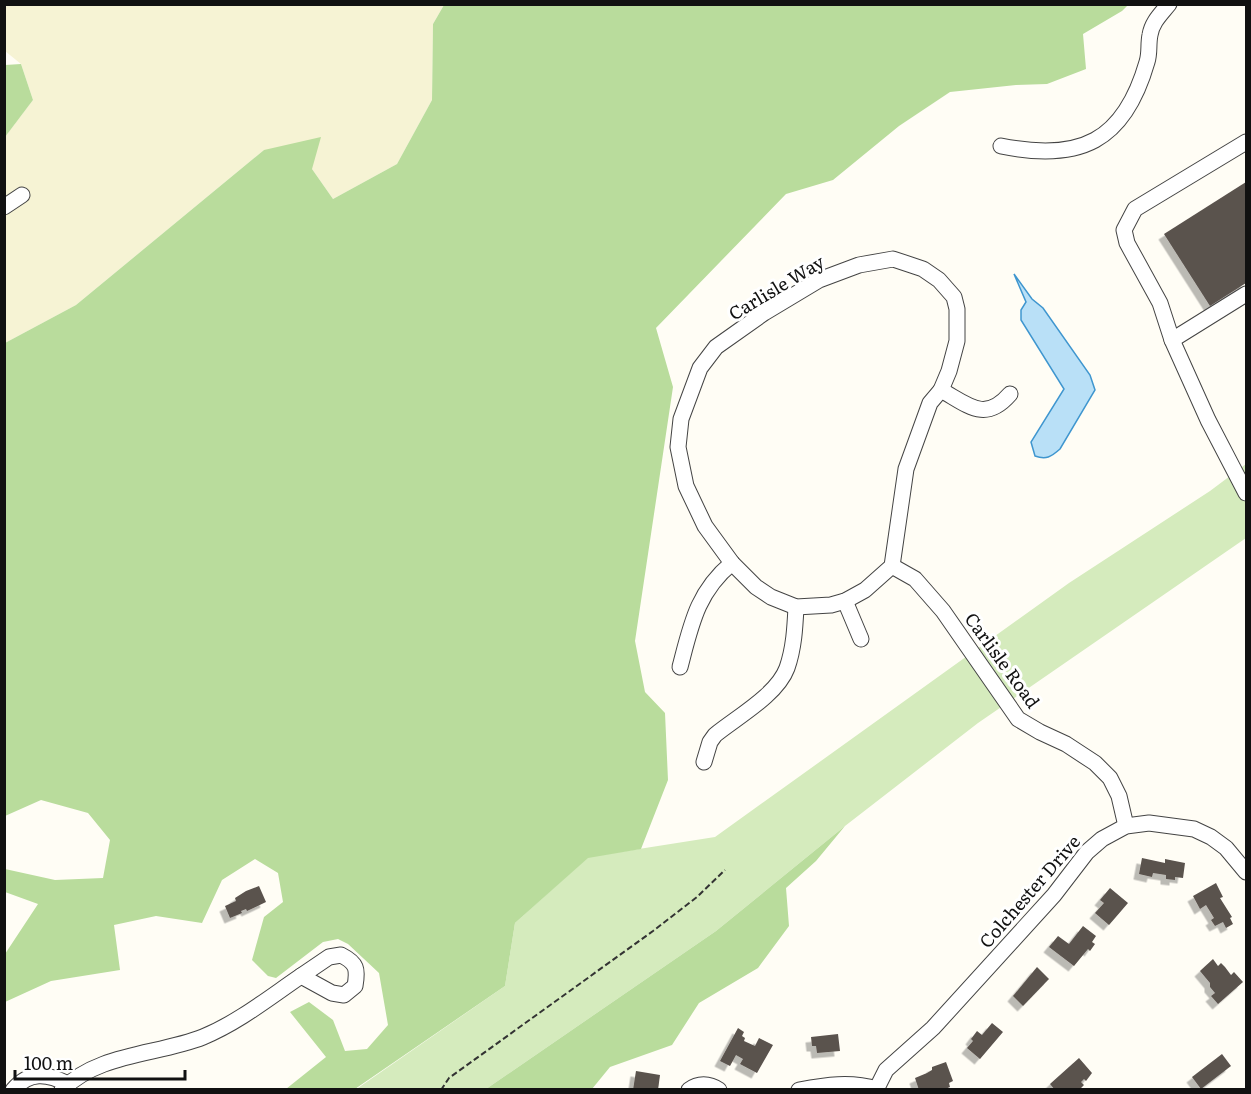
<svg xmlns="http://www.w3.org/2000/svg" width="1251" height="1094" viewBox="0 0 1251 1094" font-family="Literata,serif">
	<style>
		.farmland { fill: #f6f3d4 }
		.green { fill: #d5ebbd }
		.forest { fill: #b9dc9c }
		.water { fill: #b9e0f7; stroke: #3f96cf; stroke-width: 1.5 }
		.building { fill: #5a524d; filter: url(#shadow) }
		.lines { fill: none; stroke-linecap: round; stroke-linejoin: round }
		.minor-casing { stroke: #444; stroke-width: 17 }
		.path { stroke: #333; stroke-width: 2; stroke-dasharray: 6 3; stroke-linecap: butt }
		.minor { stroke: #fff; stroke-width: 15 }
		.labels { text-anchor: middle; dominant-baseline: central; stroke-width: 6; stroke-linejoin: round; paint-order: stroke }
		.street-label { font-size: 18px; fill: #111; stroke: #fff }
	</style>
	<defs>
		<filter id="shadow"><feDropShadow dx="-5.5" dy="5.5" stdDeviation="0" flood-color="#0004"/></filter>
	</defs>
	<rect width="100%" height="100%" fill="#fffdf5"/>
	<path class="farmland" d="M5,5H444L433,24L432,100L397,164L333,199L312,169L264,150L76,305L5,343L4,138L33,100L21,64L5,51Z"/>
	<path class="green" d="M1246,464V538L978,723L845,826L716,931L486,1089L355,1090L505,986L515,923L588,857L715,837L1069,583L1210,491Z"/>
	<g class="forest">
		<path d="M444,5H1128L1122,11L1083,34L1086,69L1047,84L1016,85L950,92L899,126L833,180L786,194L656,328L673,387L635,641L645,692L665,713L668,780L641,849L588,858L515,923L505,986L355,1089H286L326,1057L290,1012L309,1002L333,1020L345,1051L367,1049L388,1025L379,973L348,944L338,939L323,942L276,978L268,976L252,960L264,917L283,902L278,873L255,859L222,880L202,923L156,916L114,925L120,970L51,981L5,1002V954L38,904L5,892V869L55,880L103,878L110,840L88,813L41,800L5,816V343L76,305L264,150L321,137L312,169L333,199L397,164L432,100L433,24Z"/>
		<path d="M21,64L33,100L5,137V65Z"/>
		<path d="M845,826L816,861L786,888L789,926L758,968L699,1003L672,1045L610,1067L592,1089H486L716,931Z"/>
	</g>
	<path class="water" d="M1014,274L1032,299L1043,308L1090,375L1095,390L1060,449C1051,457 1046,460 1035,456L1031,442L1064,389L1021,320V310L1026,302Z"/>
	<g class="building">
		<path d="M1246,182V283L1210,306L1164,234Z"/>
		<path d="M1142,858L1165,863V859L1185,863L1183,878L1175,877V880L1166,879V875L1153,873L1152,877L1139,874Z"/>
		<path d="M1216,883L1223,897L1220,898L1232,917L1230,918L1233,924L1226,928L1223,922L1215,926L1211,920L1214,918L1206,905L1200,909L1193,896Z"/>
		<path d="M259,886L266,902L247,911L246,909L241,911L242,913L230,918L225,906L236,901L235,898L246,891Z"/>
		<path d="M1110,888L1128,903L1109,925L1095,913L1104,903L1100,900Z"/>
		<path d="M1083,926L1096,936L1092,942L1095,944L1090,951L1088,949L1074,966L1049,947L1058,936L1069,944Z"/>
		<path d="M1213,959L1218,966L1221,963L1225,967L1231,975L1234,972L1243,982L1218,1004L1211,996L1215,993L1210,987V983L1200,971Z"/>
		<path d="M1037,967L1049,979L1023,1006L1013,996Z"/>
		<path d="M992,1023L1003,1032L980,1059L967,1048L973,1041L971,1039L977,1031L982,1035Z"/>
		<path d="M738,1028L744,1032L742,1036L745,1038L744,1041L755,1046L759,1038L773,1045L757,1073L740,1064L743,1059L736,1055L730,1066L720,1061Z"/>
		<path d="M838,1034L840,1051L817,1053L816,1046H812L811,1037Z"/>
		<path d="M1222,1054L1231,1066L1201,1089L1192,1077Z"/>
		<path d="M1079,1058L1092,1073L1086,1081L1084,1079L1081,1082L1084,1085L1079,1090H1055L1050,1084Z"/>
		<path d="M946,1062L953,1081L949,1083L950,1087L943,1090H919L915,1078L927,1073L932,1070V1067Z"/>
		<path d="M636,1071L660,1075L658,1090H633Z"/>
	</g>
	<g class="lines">
		<defs>
			<g id="minor">
				<path d="M1246,142L1135,209L1124,230L1127,243L1160,303L1172,340L1208,420L1246,493"/>
				<path d="M1001,146C1080,162 1124,142 1147,62C1150,53 1148,44 1150,35C1152,22 1161,14 1169,4"/>
				<path d="M4,207L22,195"/>
				<path d="M893,259L923,269L939,280L954,297L957,309V341L949,371L941,390L930,403L906,469L892,566L865,590L845,601L831,605L796,607L771,597L756,587L732,563L705,526L686,486L678,447L681,419L700,368L716,347L764,313L819,280L859,265Z"/>
				<path d="M1172,340L1246,294"/>
				<path d="M941,390C968,405 985,423 1010,394"/>
				<path d="M892,566L915,579L943,611L1018,719L1040,732L1066,744L1095,763L1110,778L1119,796L1126,826"/>
				<path d="M845,601L861,639"/>
				<path d="M680,667C691,625 697,592 732,563"/>
				<path d="M704,762L710,742L715,735C737,717 777,695 787,668C794,648 795,627 796,607"/>
				<path d="M341,955C357,963 358,969 355,986L344,995L332,993L301,976L329,957Z"/>
				<path d="M13,1090C29,1071 47,1073 68,1084"/>
				<path d="M62,1090C98,1053 158,1055 203,1037C239,1022 270,997 301,976"/>
				<path d="M689,1090C698,1083 709,1083 719,1090"/>
				<path d="M799,1090C826,1085 850,1081 877,1089"/>
				<path d="M876,1090L886,1070L933,1028L1054,895L1087,852L1102,839L1126,826L1149,823L1194,829L1211,837L1226,848L1246,872"/>
			</g>
		</defs>
		<use href="#minor" class="minor-casing"/>
		<path class="path" d="M441,1090L449,1078L653,931L697,897L725,870"/>
		<use href="#minor" class="minor"/>
	</g>
	<g class="labels">
		<g class="street-label">
			<text transform="translate(776 287) rotate(-31)">Carlisle Way</text>
			<text transform="translate(1003 660) rotate(54)">Carlisle Road</text>
			<text transform="translate(1029 891) rotate(-49)">Colchester Drive</text>
		</g>
	</g>
	<rect width="1251" height="1094" fill="none" stroke="#111111" stroke-width="12"/>
	<path d="M15 1070v9h170v-9" fill="none" stroke="#111111" stroke-width="3"/>
	<text x="24" y="1070" font-size="18" fill="#111111" stroke="#ffffff" stroke-width="4.5" paint-order="stroke">100 m</text>
</svg>
